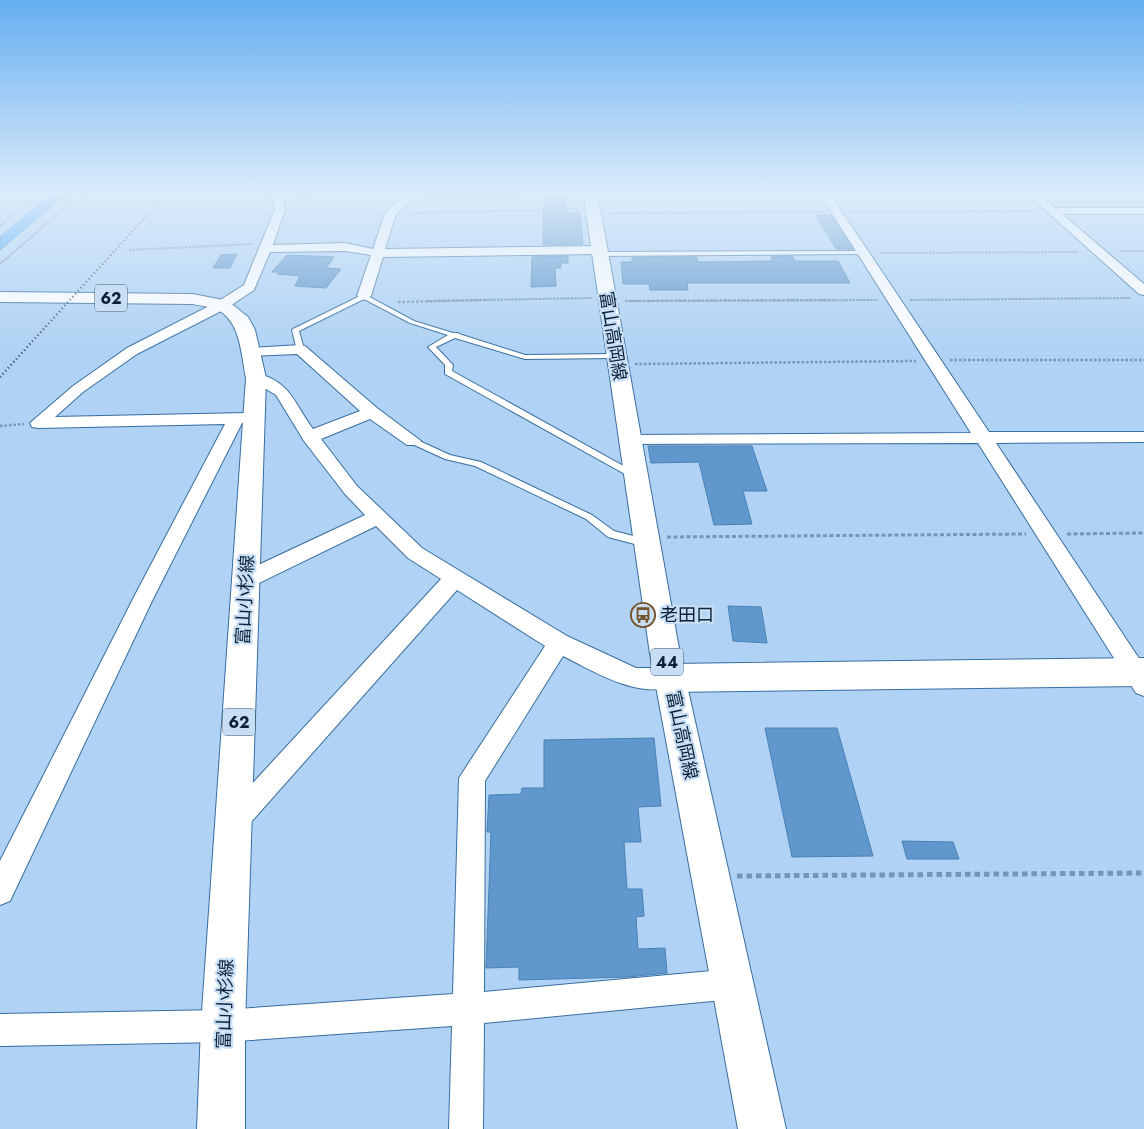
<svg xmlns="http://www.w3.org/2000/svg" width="1144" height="1129" viewBox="0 0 1144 1129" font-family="Jost,'Noto Sans JP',sans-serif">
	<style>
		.water { fill: #3fa4fb; stroke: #2f7dc0 }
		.building { fill: #6098cd; stroke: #4a81b4 }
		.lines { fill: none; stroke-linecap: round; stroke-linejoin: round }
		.lane-casing { stroke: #376ea0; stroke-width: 2 }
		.street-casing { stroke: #376ea0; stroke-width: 2 }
		.secondary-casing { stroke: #376ea0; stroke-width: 2 }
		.primary-casing { stroke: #376ea0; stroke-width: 2 }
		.path-far3 { stroke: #7796b3; stroke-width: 2; stroke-dasharray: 2.5 1; stroke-linecap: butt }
		.path-far2 { stroke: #7796b3; stroke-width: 2.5; stroke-dasharray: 2.5 2; stroke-linecap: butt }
		.path-far1 { stroke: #7796b3; stroke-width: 3; stroke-dasharray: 4 2.5; stroke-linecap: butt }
		.path { stroke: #7796b3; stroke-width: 5; stroke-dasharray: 5.5 4; stroke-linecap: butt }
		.lane { fill: #fff; fill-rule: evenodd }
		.street { fill: #fff; fill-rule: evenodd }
		.secondary { fill: #fff; fill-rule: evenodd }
		.primary { fill: #fff; fill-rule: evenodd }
		.rail { stroke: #2b445c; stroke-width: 2.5; stroke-dasharray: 1 3; stroke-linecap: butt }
		.labels { text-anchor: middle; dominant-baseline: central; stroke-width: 4.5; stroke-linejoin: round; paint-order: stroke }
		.shield { fill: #c7def5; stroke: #435a6f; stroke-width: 1 }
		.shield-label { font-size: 16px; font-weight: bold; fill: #0a2136 }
		.street-label { font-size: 18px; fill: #0a2136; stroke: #c7def5 }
		.poi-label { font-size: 18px; fill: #0a2136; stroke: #c7def5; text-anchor: start }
	</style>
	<rect width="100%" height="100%" fill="#b0d2f4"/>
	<path class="water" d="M55,191H70L0,250V237Z"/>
	<g class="building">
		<path d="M565,198L567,213H580L583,244L543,245L544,199Z"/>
		<path d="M816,215H831L853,249H836Z"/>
		<path d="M237,254L230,268H213L221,255Z"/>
		<path d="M287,255L334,257L326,268L341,269L326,288L295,286L300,276L277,274L279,272H272Z"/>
		<path d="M568,256V263H561V268H555L556,286L531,287L532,257Z"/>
		<path d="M792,256L795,261H838L850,283H687L688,290H650L649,284H623L621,262H632V258L659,257H697L698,262L773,261L771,257Z"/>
		<path d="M648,446H752L767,491H743L752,524L714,525L699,462L651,463Z"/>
		<path d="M728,606L761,607L767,643L733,641Z"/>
		<path d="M765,728H837L873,856L792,857Z"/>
		<path d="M654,738L661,806L638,807L641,842H624L627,889H642L644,916L636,917L638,949L665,948L667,973L628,977L519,980V967L486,968L491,832H487L489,795L521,794L522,788H544V740Z"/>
		<path d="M902,841L953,842L959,859H907Z"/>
	</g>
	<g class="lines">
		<defs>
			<g id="lane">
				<path d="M857,251L859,252V254L600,256L597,254L600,252Z"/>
				<path d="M364,294L414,321L453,333H458L459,334L525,355L619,354L620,356L616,358L525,359L455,338L436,347L453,365L452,371L638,474L639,476L638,478H632L445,374V365L428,347L448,335L410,323L364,299L299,331L304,349L297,351L292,330L293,329Z"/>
				<path d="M413,438L450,455L481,462L592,515L614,531L649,540L651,543L646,547L608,537L586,519L475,466L445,459L410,443V439Z"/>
			</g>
			<g id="street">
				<path d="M272,191H306L283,197L285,209L273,245L345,243L373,249L385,213L407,194L404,191H415L418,194L417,196L396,214L385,249L599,246L605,250L599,254L383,257L371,296L364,300L357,296L371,255L345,251L270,252L254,290L227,308L137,354L83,392L55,417L247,413L253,414L255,418L253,422L242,423L152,601L10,901L0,905V861L135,595L225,424L38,428L32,427L30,423L73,386L127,348L217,302L244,285L275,209Z"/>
				<path d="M818,191H828L989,432H1144V442L996,443L1144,666V696L1136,693L978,443L624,444L622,440L624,436L630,435L971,433Z"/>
				<path d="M1024,191H1035L1055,208H1144V214H1062L1144,284V295L1139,294Z"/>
				<path d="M300,345L305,346L377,408L421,441L419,445H407L370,419L321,439L357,486L422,548L567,636L636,668H670L678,671L681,678L678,685C639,700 597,673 563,656L485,781L484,992L733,969L744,973L748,984L744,995L733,999L484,1023L483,1129H449L452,1026L223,1042L0,1046V1014L223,1010L453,994L459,778L545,646L457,590L244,830L235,834L226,830L222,821L226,812L441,579L408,558L376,526L253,586L246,588L239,586L236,580L239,574L365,515L345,494L304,441L276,395L248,378L256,373C292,382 294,404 313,429L360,411L297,354L251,356L244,352L251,348Z"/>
			</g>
			<path id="secondary" d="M1144,658V686L670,692L659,688L654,678L659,668L670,664Z"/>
			<g id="primary">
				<path d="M583,191H597L680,654L786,1129H738L650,654Z"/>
				<path d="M0,292L193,294L228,301L248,317L255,330L266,378L245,1026V1129H197L201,1026L246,378C241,355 241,320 216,309C209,306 200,306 193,304L0,302Z"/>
			</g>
		</defs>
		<use href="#lane" class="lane-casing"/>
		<use href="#street" class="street-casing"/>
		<use href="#secondary" class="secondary-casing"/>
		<use href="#primary" class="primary-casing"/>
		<g class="path-far3">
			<path d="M523,191V211"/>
			<path d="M424,194L523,193"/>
			<path d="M851,212L1035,211"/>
			<path d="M411,213L579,209"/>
			<path d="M609,213L822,212"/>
			<path d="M0,226L43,191"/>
			<path d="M129,250L253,244"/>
			<path d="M1120,251H1144"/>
			<path d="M880,253L1078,252"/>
			<path d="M0,264L84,191"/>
			<path d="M910,300L1131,298"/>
			<path d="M427,301L592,298"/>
			<path d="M625,301L878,300"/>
		</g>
		<g class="path-far2">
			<path d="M625,301L837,300"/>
			<path d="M398,302L487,300"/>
			<path d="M950,360H1144"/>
			<path d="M635,364L916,361"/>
			<path d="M0,426L24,424"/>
		</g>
		<g class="path-far1">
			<path d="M1067,534L1144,533"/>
			<path d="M667,537L1026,534"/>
		</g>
		<path class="path" d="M737,876L1144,873"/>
		<use href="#lane" class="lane"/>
		<use href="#street" class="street"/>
		<use href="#secondary" class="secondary"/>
		<use href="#primary" class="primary"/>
		<path class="rail" d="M0,377L169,191"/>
	</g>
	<linearGradient id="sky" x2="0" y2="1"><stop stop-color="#64aef0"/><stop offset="0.55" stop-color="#dbebfa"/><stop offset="1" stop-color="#dbebfa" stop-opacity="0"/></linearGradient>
	<rect width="1144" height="349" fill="url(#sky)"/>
	<defs>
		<symbol id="bus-ring" viewBox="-11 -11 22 22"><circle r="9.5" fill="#c7def5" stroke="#75532b" stroke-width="1.5"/><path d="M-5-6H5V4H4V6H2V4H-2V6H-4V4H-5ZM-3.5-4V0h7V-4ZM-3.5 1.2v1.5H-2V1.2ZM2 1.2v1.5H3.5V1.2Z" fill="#75532b"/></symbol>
	</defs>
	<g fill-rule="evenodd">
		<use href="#bus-ring" x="629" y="601" width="28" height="28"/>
	</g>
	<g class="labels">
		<g class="shield">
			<rect x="95" y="284.5" width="32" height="27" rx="4"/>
			<rect x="651" y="648.5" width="32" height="27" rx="4"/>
			<rect x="223" y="708.5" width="32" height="27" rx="4"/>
		</g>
		<g class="shield-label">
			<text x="111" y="298">62</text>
			<text x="667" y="662">44</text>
			<text x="239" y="722">62</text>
		</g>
		<g class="street-label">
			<text transform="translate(613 336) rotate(81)">富山高岡線</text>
			<text transform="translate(245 600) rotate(-87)">富山小杉線</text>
			<text transform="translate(682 735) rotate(78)">富山高岡線</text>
			<text transform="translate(225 1004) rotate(-88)">富山小杉線</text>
		</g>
		<g class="poi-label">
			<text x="660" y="615">老田口</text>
		</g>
	</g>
</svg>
